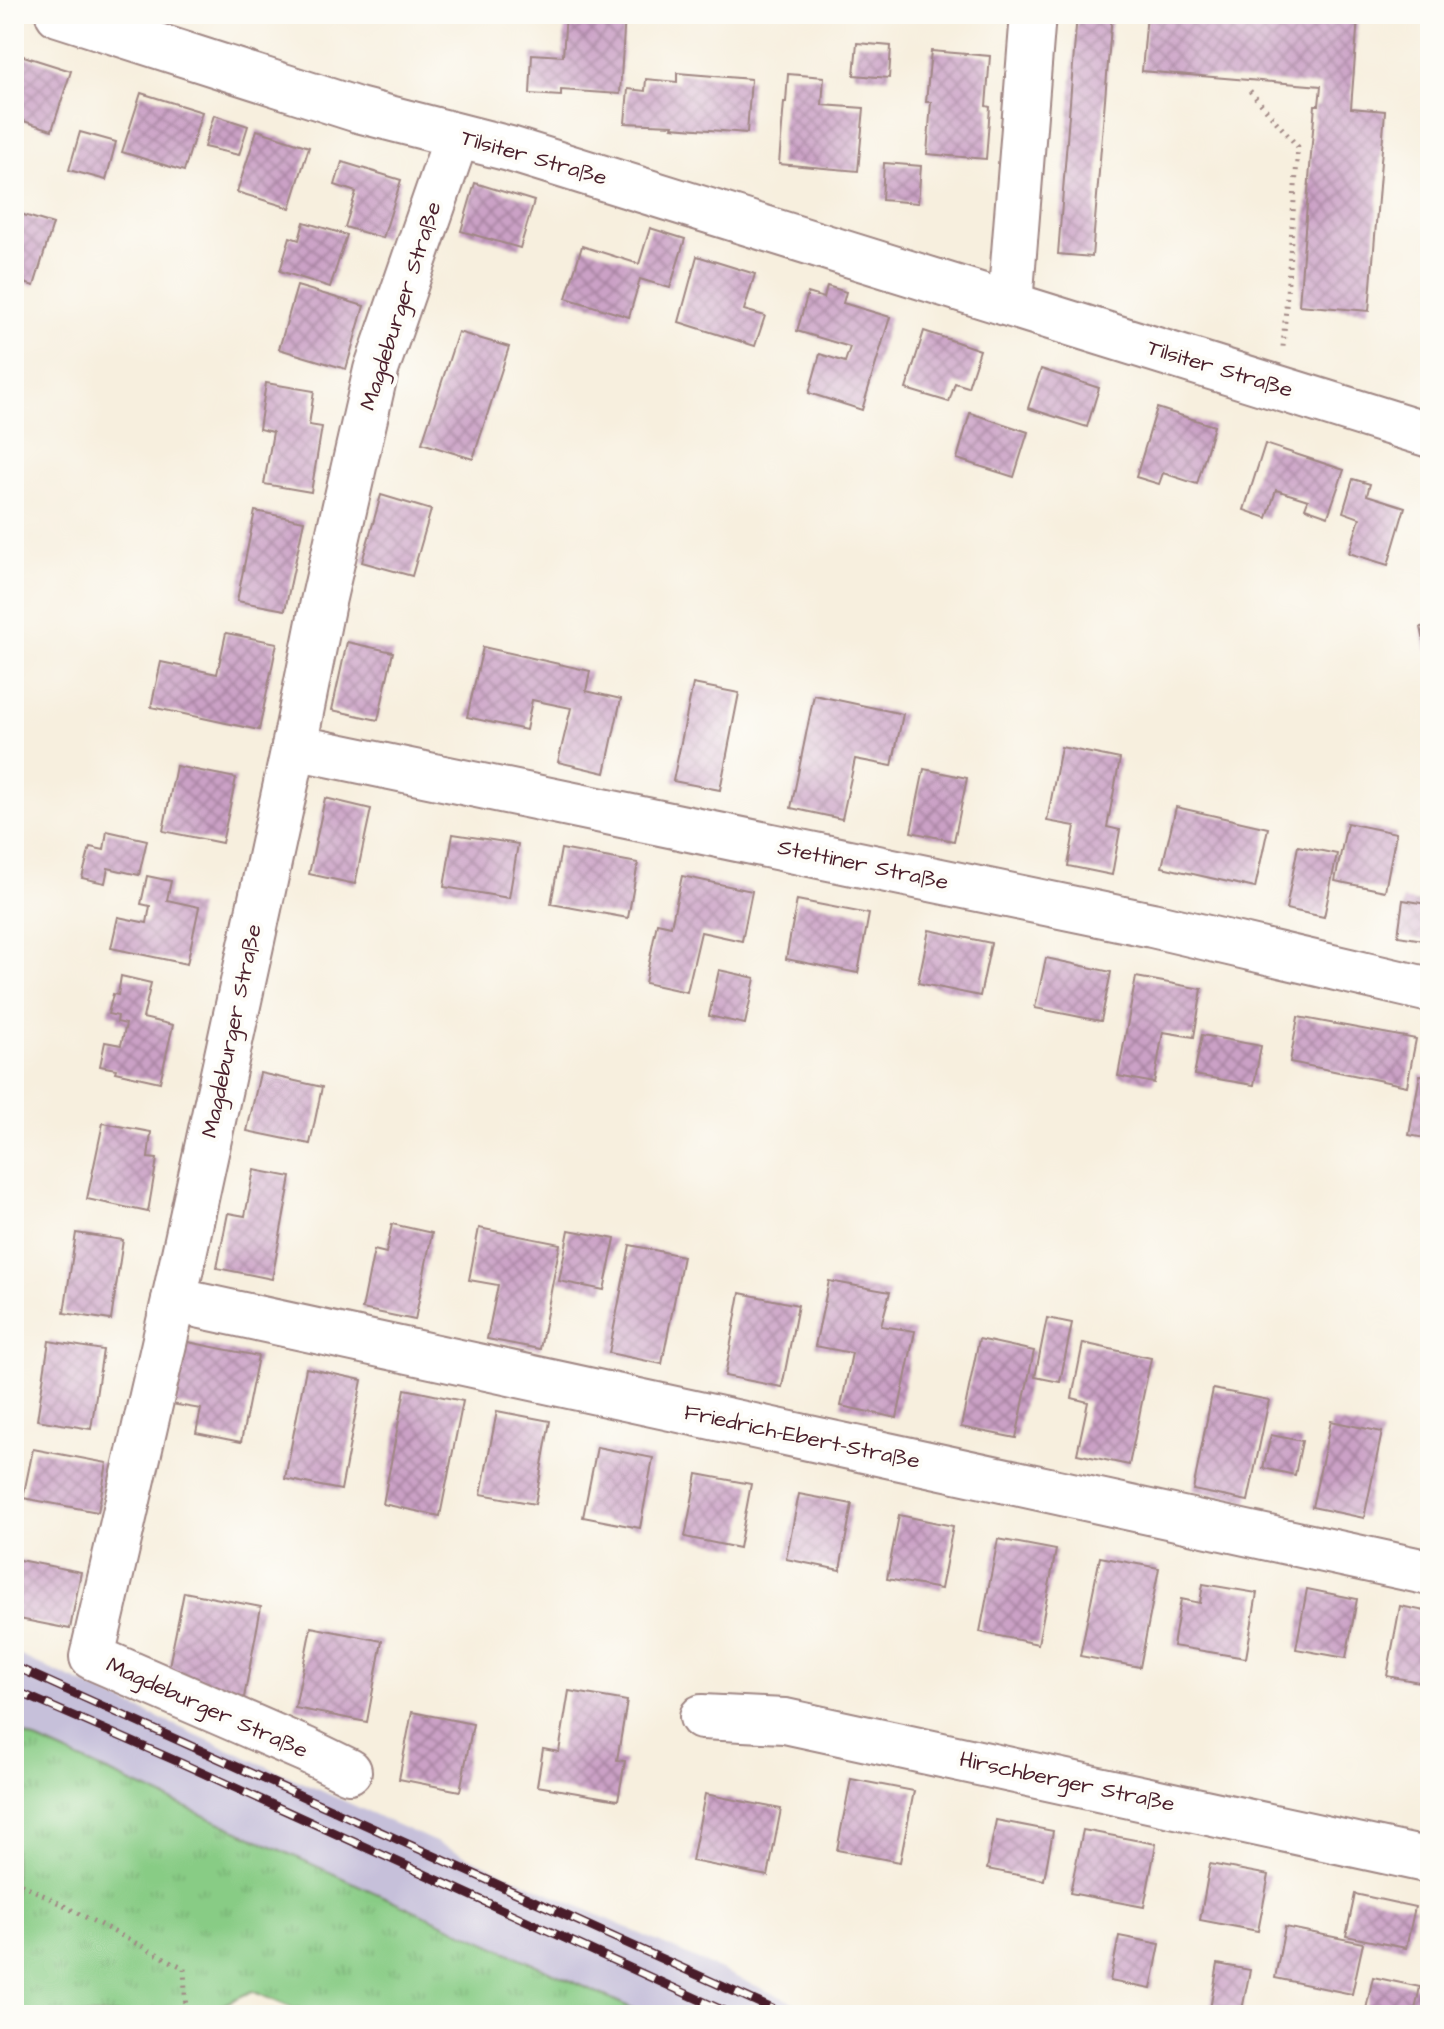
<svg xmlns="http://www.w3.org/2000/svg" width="1444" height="2029" viewBox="0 0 1444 2029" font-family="'Architects Daughter',sans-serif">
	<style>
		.industrial { fill: #c6c0da }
		.grass { fill: url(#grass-tufts); stroke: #697658; stroke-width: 2 }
		.building { fill: url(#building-cross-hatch) }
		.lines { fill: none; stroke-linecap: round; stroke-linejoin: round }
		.street-casing { stroke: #a08784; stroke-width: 48 }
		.path { stroke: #a08784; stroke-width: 5; stroke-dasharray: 2 6; stroke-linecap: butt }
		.street { stroke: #fff; stroke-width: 44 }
		.rail-casing { stroke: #4a1f2b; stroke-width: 9 }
		.rail { stroke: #fdfcf7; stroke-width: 6; stroke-dasharray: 18; stroke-linecap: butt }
		.labels { text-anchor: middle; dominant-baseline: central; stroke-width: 8; stroke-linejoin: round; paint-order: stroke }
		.street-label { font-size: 22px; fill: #4a1f2b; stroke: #fdfcf7 }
	</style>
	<defs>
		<pattern id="grass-tufts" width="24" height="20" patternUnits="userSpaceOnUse" patternTransform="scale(2)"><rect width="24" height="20" fill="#88cc85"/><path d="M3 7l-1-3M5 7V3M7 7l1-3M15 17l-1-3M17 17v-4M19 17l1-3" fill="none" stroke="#77af73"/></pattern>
		<pattern id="building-cross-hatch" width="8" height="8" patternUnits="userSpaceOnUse" patternTransform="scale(2)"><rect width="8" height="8" fill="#cba1c6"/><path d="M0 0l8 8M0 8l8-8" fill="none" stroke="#a783a1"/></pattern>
	</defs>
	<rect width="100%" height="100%" fill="#fdfcf7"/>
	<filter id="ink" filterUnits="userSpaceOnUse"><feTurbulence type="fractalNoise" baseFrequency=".0125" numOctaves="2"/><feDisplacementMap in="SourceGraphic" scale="16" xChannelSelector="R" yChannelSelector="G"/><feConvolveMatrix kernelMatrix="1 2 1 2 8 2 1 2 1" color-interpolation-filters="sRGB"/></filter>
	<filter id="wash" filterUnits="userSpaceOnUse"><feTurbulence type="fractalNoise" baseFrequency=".006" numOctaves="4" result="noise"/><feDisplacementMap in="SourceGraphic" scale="32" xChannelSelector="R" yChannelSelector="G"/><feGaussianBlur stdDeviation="1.8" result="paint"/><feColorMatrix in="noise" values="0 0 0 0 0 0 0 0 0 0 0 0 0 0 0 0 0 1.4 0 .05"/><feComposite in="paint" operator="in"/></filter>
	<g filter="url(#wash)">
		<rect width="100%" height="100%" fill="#f7efde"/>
		<path class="industrial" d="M14,1653L821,2015H647L14,1730Z"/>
		<path class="grass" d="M14,1730L647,2015H309L252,1991L201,2015H14Z"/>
		<g id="blocks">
			<g class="building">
				<path d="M566,14H625L620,94L561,90V96L530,94L532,54L563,56Z"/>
				<path d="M1077,14H1112L1092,257L1058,254Z"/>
				<path d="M1147,14H1316L1358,17L1351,108L1385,111L1369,311L1299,305L1315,105H1319L1321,86L1142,71Z"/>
				<path d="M857,43L891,46L889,78L854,75Z"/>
				<path d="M931,51L990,56L986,106L990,107L986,159L927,154L931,102H926Z"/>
				<path d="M14,53L71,71L52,130L14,118Z"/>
				<path d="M677,73L751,79L747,133L672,127L673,125L625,123L628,89L645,91L646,79L677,82Z"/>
				<path d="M788,74L824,77L822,105L864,108L858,171L779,164L784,102H786Z"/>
				<path d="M141,93L202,112L184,171L122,152Z"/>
				<path d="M214,115L248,126L239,155L204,147Z"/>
				<path d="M257,130L309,147L290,208L237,192Z"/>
				<path d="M80,132L116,142L106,180L69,170Z"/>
				<path d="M342,162L401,180L383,238L345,227L356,192L335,185Z"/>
				<path d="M884,163L921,166L918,203L882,200Z"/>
				<path d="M475,183L534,201L520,248L461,231Z"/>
				<path d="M14,212L53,224L34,286L14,280Z"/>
				<path d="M304,222L347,235L330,287L280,271L290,237L299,240Z"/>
				<path d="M650,228L685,239L670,288L640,279L629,317L566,298L582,246L639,264Z"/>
				<path d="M697,256L755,274L744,310L765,316L755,346L679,322Z"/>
				<path d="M297,286L364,306L346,369L279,349Z"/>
				<path d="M827,286L846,292L843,303L890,317L862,410L809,393L820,354L845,362L850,347L797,331L808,293L824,298Z"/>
				<path d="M924,331L980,350L968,387L955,383L949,402L906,389Z"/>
				<path d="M458,332L509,347L473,459L422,443Z"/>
				<path d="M1041,369L1099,388L1087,427L1028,408Z"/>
				<path d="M266,383L314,391L309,425L322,427L311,492L264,484L273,432L259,429Z"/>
				<path d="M1157,408L1214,426L1197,484L1163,473L1159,484L1136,477Z"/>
				<path d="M970,413L1028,432L1014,477L957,459Z"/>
				<path d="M1265,444L1344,470L1328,516L1305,508L1308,500L1276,490L1267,518L1244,510Z"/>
				<path d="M1353,479L1370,484L1367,495L1405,507L1388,565L1349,553L1360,518L1343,512Z"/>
				<path d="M381,495L431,510L412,576L362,562Z"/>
				<path d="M255,511L304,521L285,610L237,601Z"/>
				<path d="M1430,625V650L1426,651L1421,627Z"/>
				<path d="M226,633L277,643L259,730L151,707L161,662L217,674Z"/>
				<path d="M347,642L393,652L378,720L332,710Z"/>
				<path d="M483,647L590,671L586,691L621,699L605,773L558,762L571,708L532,700L526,730L467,717Z"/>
				<path d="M693,684L739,693L720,790L673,781Z"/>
				<path d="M814,695L903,714L892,766L855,759L842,819L791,808Z"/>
				<path d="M1061,747L1120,759L1107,827L1120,830L1112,875L1068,866L1075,826L1047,821Z"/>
				<path d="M176,766L236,778L222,843L163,831Z"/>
				<path d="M924,769L967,778L954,841L911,832Z"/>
				<path d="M325,798L371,809L355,884L309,874Z"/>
				<path d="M1176,807L1268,828L1255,888L1162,867Z"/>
				<path d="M1347,823L1396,833L1385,891L1335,881Z"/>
				<path d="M107,831L147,840L139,875L108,868L105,883L82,878L90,847L104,850Z"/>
				<path d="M453,834L518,844L509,898L444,887Z"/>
				<path d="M1298,846L1337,854L1324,917L1286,909Z"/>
				<path d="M561,849L638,863L628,918L551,904Z"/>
				<path d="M147,876L171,881L167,900L199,907L187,964L111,948L118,917L147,923L150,906L141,904Z"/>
				<path d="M682,876L752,891L742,941L701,932L687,992L645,983L657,923L671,926Z"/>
				<path d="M1428,897H1430V941L1398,936L1403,900L1427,904Z"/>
				<path d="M797,900L869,914L858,973L786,959Z"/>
				<path d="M929,930L991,943L980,996L918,983Z"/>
				<path d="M1046,958L1111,972L1101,1021L1035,1008Z"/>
				<path d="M719,970L755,978L745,1024L709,1016Z"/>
				<path d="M121,976L151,983L143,1018L173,1025L160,1082L115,1072L116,1069L100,1066L105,1042L121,1045L126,1024L117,1022L118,1016L108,1014L113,994L118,995Z"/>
				<path d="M1136,977L1202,989L1194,1037L1163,1032L1154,1083L1118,1076Z"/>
				<path d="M1298,1017L1416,1039L1407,1086L1290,1062Z"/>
				<path d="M1202,1035L1261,1046L1254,1085L1194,1075Z"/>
				<path d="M260,1073L322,1087L310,1144L247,1131Z"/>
				<path d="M1420,1075L1430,1076V1139L1409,1135Z"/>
				<path d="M103,1123L151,1132L148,1158L157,1159L148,1212L87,1199Z"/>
				<path d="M254,1170L291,1177L272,1279L217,1268L228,1213L245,1216Z"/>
				<path d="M392,1224L432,1233L415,1320L362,1309L374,1250L386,1253Z"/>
				<path d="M479,1228L560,1244L540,1349L487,1339L498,1285L469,1280Z"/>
				<path d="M569,1230L615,1239L604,1290L559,1281Z"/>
				<path d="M76,1233L123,1240L111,1320L64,1313Z"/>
				<path d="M630,1245L683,1256L662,1364L609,1353Z"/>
				<path d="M829,1281L890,1292L881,1326L915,1331L897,1418L841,1406L852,1353L815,1346Z"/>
				<path d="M740,1293L798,1305L782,1387L725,1376Z"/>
				<path d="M1047,1318L1072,1323L1060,1382L1035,1377Z"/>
				<path d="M979,1339L1034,1351L1016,1438L961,1427Z"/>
				<path d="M49,1341L103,1350L91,1429L37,1420Z"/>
				<path d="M183,1341L258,1356L241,1442L196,1433L201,1409L171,1404Z"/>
				<path d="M1083,1343L1151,1358L1129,1465L1077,1454L1088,1402L1072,1398Z"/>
				<path d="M306,1368L362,1380L341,1490L285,1479Z"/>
				<path d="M405,1389L463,1401L440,1516L383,1504Z"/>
				<path d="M1213,1389L1269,1400L1248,1501L1193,1490Z"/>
				<path d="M497,1411L550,1421L535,1504L481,1494Z"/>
				<path d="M1331,1421L1382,1432L1364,1518L1312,1507Z"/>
				<path d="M1271,1435L1302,1441L1295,1475L1263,1468Z"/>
				<path d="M597,1447L653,1458L640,1528L583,1517Z"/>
				<path d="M33,1449L107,1463L98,1512L23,1498Z"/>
				<path d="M697,1474L751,1484L739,1548L685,1537Z"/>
				<path d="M799,1494L852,1504L840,1570L786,1559Z"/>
				<path d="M899,1515L953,1526L941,1589L887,1579Z"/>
				<path d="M998,1539L1056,1550L1038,1644L980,1632Z"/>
				<path d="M1100,1557L1159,1568L1140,1667L1080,1656Z"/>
				<path d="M14,1559L81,1572L70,1629L14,1618Z"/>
				<path d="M1203,1584L1257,1593L1246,1658L1173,1646L1181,1599L1200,1603Z"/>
				<path d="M1307,1589L1357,1599L1346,1658L1296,1649Z"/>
				<path d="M184,1592L261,1607L243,1703L168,1671Z"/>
				<path d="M1400,1606L1430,1612V1684L1387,1676Z"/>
				<path d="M311,1627L382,1641L367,1722L295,1708Z"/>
				<path d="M569,1691L627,1701L617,1760L625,1761L618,1800L537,1786L543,1749L559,1752Z"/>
				<path d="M412,1712L473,1724L460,1791L399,1779Z"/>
				<path d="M851,1779L914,1791L900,1862L837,1850Z"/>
				<path d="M705,1794L781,1809L768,1876L692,1861Z"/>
				<path d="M996,1820L1053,1831L1044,1880L987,1869Z"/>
				<path d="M1083,1830L1156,1844L1144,1907L1070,1893Z"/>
				<path d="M1210,1864L1269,1875L1258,1931L1200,1920Z"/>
				<path d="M1355,1894L1415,1907L1406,1948L1346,1936Z"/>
				<path d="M1285,1927L1363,1943L1352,1994L1275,1978Z"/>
				<path d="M1119,1936L1160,1944L1151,1989L1110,1981Z"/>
				<path d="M1218,1964L1250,1970L1241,2015H1209Z"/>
				<path d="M1373,1977L1420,1987L1414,2015L1365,2014Z"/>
			</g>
		</g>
	</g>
	<g filter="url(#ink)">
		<use href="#blocks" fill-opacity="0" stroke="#a08784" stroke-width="2"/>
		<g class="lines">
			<defs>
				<g id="street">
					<path d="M58,14L358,110L510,149L1430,435"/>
					<path d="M1010,304L1033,14"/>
					<path d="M294,747L1152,925L1430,990"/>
					<path d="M174,1300L1430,1573"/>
					<path d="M702,1717L785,1721L1430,1861"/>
					<path d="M349,1771L306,1750L92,1657L174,1300L294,747L323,602L376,370L457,136"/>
				</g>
			</defs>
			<use href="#street" class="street-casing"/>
			<g class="path">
				<path d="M1250,91L1298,147L1283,347"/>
				<path d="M14,1880L184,1968L186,2015"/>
			</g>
			<use href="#street" class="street"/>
			<defs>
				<g id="rail">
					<path d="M14,1666L786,2015"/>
					<path d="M14,1690L181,1763L733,2015"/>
				</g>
			</defs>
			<use href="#rail" class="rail-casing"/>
			<use href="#rail" class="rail"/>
		</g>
	</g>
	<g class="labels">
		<g class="street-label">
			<text transform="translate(534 158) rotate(16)">Tilsiter Straße</text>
			<text transform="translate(401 306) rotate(-72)">Magdeburger Straße</text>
			<text transform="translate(1220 369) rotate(17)">Tilsiter Straße</text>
			<text transform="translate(863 865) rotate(12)">Stettiner Straße</text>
			<text transform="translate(232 1031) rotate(-78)">Magdeburger Straße</text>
			<text transform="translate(802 1437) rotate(12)">Friedrich-Ebert-Straße</text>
			<text transform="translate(207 1708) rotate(24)">Magdeburger Straße</text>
			<text transform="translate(1067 1782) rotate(12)">Hirschberger Straße</text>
		</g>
	</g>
	<rect width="1444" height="2029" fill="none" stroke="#fdfcf7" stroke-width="48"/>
</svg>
